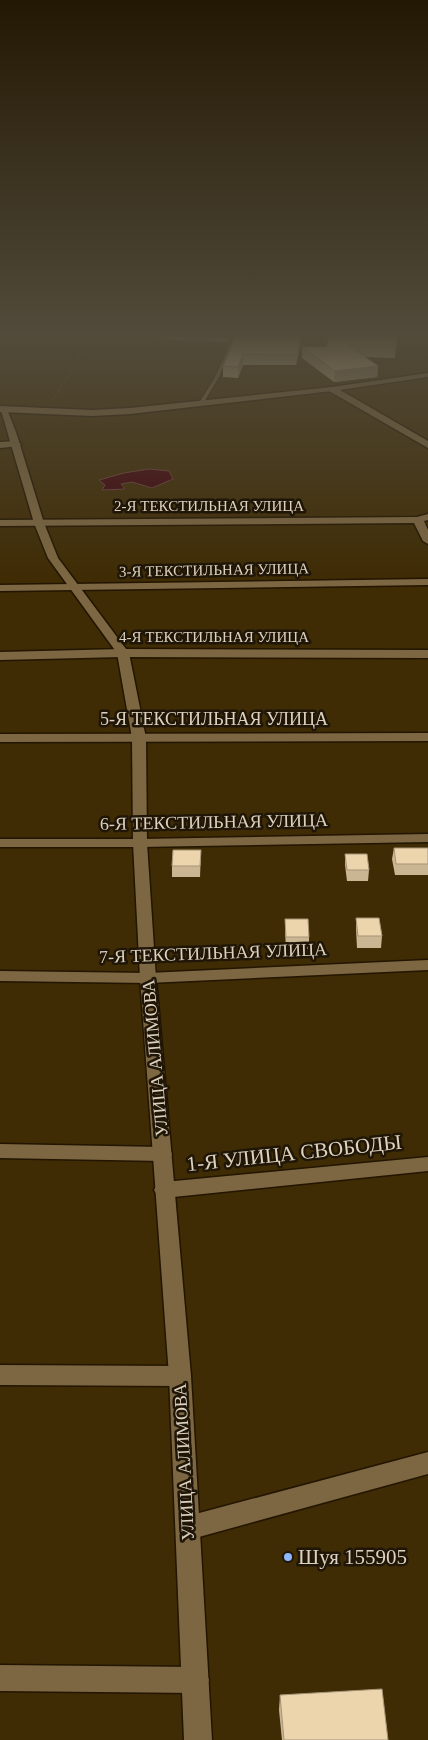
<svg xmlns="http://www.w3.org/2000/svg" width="428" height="1740" viewBox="0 0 428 1740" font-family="Georgia,serif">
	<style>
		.water { fill: #3f020b; stroke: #6f4041 }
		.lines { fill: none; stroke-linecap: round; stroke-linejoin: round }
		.service-casing { stroke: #231500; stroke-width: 2 }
		.minor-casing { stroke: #231500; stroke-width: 3 }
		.tertiary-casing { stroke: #231500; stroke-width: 3 }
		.secondary-casing { stroke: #231500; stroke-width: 3 }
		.path { stroke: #716140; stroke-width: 2; stroke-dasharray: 0.5 2; stroke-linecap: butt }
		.service { fill: #7d6742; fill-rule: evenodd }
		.minor { fill: #7d6742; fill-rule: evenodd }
		.tertiary { fill: #7d6742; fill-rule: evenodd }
		.secondary { fill: #7d6742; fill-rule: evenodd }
		.wall { fill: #cbb694 }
		.shaded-wall { fill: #a59478 }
		.building { fill: #ecd4ac; stroke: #a59478 }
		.poi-dot { fill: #8fb8fd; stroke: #1f1607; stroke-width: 2 }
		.labels { text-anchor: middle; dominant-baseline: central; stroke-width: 5; stroke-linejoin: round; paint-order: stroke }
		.far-street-label { font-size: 15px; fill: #ded2bf; stroke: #1f1607 }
		.street-label { font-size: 18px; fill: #ded2bf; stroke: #1f1607 }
		.near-street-label { font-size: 21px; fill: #ded2bf; stroke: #1f1607 }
		.near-poi-label { font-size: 21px; fill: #ded2bf; stroke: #1f1607; text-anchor: start }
	</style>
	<rect width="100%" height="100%" fill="#3f2c05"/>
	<path class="water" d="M149,469L169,471L173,479L152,488L132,482L121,484L125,489L102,490L105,485L99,480L124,473Z"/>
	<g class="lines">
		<defs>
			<path id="service" d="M234,334H238L219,377L203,404H199V403L215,377Z"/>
			<g id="minor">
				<path d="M329,387H335L428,441V448L329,391Z"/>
				<path d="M16,441L21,444L19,446L0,448V442Z"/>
				<path d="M428,514V520L424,521L428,530V544L423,541L414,523L0,526V520L417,517Z"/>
				<path d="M428,579V585L0,591V585Z"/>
				<path d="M123,649L428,650V658L123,657L0,660V652Z"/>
				<path d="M428,733V741L0,742V734Z"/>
				<path d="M428,834V842L140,847H0V839H140Z"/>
				<path d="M428,960V970L148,983L0,981V971L148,973Z"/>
				<path d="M0,1144L163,1147L170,1149L172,1154L170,1159L163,1161L0,1158Z"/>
				<path d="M428,1157V1171L164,1198L157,1195L154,1190L157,1185L164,1182Z"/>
				<path d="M0,1365L180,1366L188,1369L191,1376L188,1383L180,1386L0,1385Z"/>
				<path d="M428,1452V1474L188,1540L179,1536L176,1528L179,1520L188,1516Z"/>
				<path d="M0,1665L196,1667L205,1671L209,1680L205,1689L196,1693L0,1691Z"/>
			</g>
			<path id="tertiary" d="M0,407L7,409L17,435L44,523L58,558L129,653L146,738L147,843L156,978L191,1376L212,1740H184L169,1376L140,978L133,843L132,738L117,653L48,558L34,523Z"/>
			<path id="secondary" d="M428,373V377L332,391L130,414L92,416L0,412V406L92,410L130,408L332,387Z"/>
		</defs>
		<use href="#service" class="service-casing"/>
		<use href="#minor" class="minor-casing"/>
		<use href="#tertiary" class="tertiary-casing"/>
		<use href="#secondary" class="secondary-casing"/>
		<path class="path" d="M53,400L93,334"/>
		<use href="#service" class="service"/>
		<use href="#minor" class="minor"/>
		<use href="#tertiary" class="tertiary"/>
		<use href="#secondary" class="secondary"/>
	</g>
	<g class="wall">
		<path d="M154,334H232L228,342L154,339Z"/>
		<path d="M237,334H303L296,365H243L238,378L223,377V366L237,336Z"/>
		<path d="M329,334L396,346L395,358L365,357L378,366L377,377L334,382L302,358V347H327Z"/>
		<path d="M394,848H428V875H395L392,859Z"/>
		<path d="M201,850L200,877H172V866Z"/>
		<path d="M345,854L369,870L368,881H347L345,865Z"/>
		<path d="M356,918L382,936L381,948H357L356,929Z"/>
		<path d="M285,919L309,937V949H286L285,930Z"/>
		<path d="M280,1695L388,1740H282L279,1710Z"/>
	</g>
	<g class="shaded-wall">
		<path d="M229,334H232L228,342Z"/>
		<path d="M301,334H303L296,365L297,355Z"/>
		<path d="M243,354V365L238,378V367Z"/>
		<path d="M378,366L377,377L334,382L335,371Z"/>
	</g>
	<g class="building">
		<path d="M237,334H301L297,355L243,354L238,367L223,366Z"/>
		<path d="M329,334H397L396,346L348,345L378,366L335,371L302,347H327Z"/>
		<path d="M394,848H428V864H396Z"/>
		<path d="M173,850H201L200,866H172Z"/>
		<path d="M345,854H367L369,870H347Z"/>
		<path d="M356,918H379L382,936H358Z"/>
		<path d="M285,919H308L309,937H286Z"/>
		<path d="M382,1689L388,1740H284L280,1695Z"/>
	</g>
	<linearGradient id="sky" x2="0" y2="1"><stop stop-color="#231803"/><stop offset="0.58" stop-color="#524b3b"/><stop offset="1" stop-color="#524b3b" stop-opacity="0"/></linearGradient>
	<rect width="428" height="578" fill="url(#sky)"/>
	<circle class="poi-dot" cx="288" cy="1557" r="5"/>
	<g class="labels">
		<g class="far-street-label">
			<text x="209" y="506">2-Я ТЕКСТИЛЬНАЯ УЛИЦА</text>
			<text transform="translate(214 570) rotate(-1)">3-Я ТЕКСТИЛЬНАЯ УЛИЦА</text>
			<text x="214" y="637">4-Я ТЕКСТИЛЬНАЯ УЛИЦА</text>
		</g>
		<g class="street-label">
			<text x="214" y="719">5-Я ТЕКСТИЛЬНАЯ УЛИЦА</text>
			<text transform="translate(214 822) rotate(-1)">6-Я ТЕКСТИЛЬНАЯ УЛИЦА</text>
			<text transform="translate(213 953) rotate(-2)">7-Я ТЕКСТИЛЬНАЯ УЛИЦА</text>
			<text transform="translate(155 1058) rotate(-95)">УЛИЦА АЛИМОВА</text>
			<text transform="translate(184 1462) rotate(-93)">УЛИЦА АЛИМОВА</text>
		</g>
		<g class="near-street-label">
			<text transform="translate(294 1153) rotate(-6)">1-Я УЛИЦА СВОБОДЫ</text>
		</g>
		<g class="near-poi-label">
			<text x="298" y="1557">Шуя 155905</text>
		</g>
	</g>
</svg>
